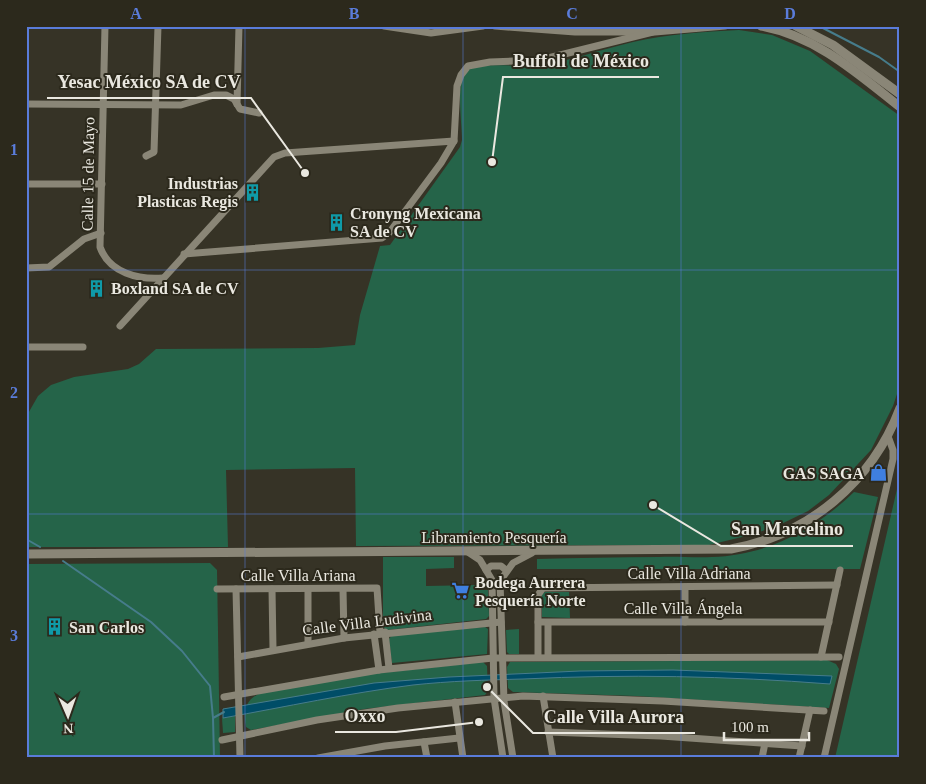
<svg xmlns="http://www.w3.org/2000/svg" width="926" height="784" viewBox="0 0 926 784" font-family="Georgia,serif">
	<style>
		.green { fill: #256449 }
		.water { fill: #004d67; stroke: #467c8b }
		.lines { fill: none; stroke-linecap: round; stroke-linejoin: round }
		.stream { stroke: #467c8b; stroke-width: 2 }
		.street { stroke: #8a8677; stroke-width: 7 }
		.secondary { stroke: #8a8677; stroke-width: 9 }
		.grid { fill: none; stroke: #5a7cda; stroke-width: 1; stroke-opacity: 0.55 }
		.labels { text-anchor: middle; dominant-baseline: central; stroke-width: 4; stroke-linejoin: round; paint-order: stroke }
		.street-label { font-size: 16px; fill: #eae8e0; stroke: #2c291c }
		.poi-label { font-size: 16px; font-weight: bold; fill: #eae8e0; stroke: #2c291c; text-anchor: start }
		.leader { fill: none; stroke: #eae8e0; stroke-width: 2 }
		.callout-dot { fill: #eae8e0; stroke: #2c291c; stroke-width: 2 }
		.callout-label { font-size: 18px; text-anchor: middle; font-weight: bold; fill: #eae8e0; stroke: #2c291c; stroke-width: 4; stroke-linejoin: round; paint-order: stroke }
		.neatline { fill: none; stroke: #5a7cda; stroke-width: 2 }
		.grid-label { font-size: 16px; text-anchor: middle; font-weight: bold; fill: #5a7cda }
	</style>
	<rect width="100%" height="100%" fill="#363326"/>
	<g class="green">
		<path d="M739,30L772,35L810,51L900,116V385L893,406L871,450L829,495L808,511L775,527L746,536L709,545L356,546L355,468L226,470L228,547H26V417L38,396L51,385L74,377L128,369L139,364L156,349L318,348L355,345L360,315L380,246L390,245L460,147L462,140C462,126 456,82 465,72C475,61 521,67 536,66C567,62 602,49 633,42C668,34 703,32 739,30Z"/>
		<path d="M900,476V758H835Z"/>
		<path d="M854,492L878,497L860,569H537V559C577,558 618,557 659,557C676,556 694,558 712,557C767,555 815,530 854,492Z"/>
		<path d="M383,557H454V568L426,569V586L478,585V590H488L489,616L486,619L387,630L383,627Z"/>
		<path d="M210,563L217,570L220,758H26V564Z"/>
		<path d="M545,592H569L570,618L542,617V594Z"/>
		<path d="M485,627L488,629L487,654L392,663L389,639L392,635Z"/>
		<path d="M519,629V654H509L507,652L506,630Z"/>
		<path d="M827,660L836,664L839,669L829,708L637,696L513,692L508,688L507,667L510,662Z"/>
		<path d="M483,662L487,666L488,691L485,695L364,709L251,730L246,727C243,712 245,699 261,693L352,676Z"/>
		<path d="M235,716V732L223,733L222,718Z"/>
	</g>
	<path class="water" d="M673,670L832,676L830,684C727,676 626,674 523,679C486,680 450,681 413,685C349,693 285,707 223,718V709L374,683L449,677L580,671Z"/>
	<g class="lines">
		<g class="stream">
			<path d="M819,26L879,57L900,72"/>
			<path d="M26,539L40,547"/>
			<path d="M63,561L151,622L182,651L210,686L213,718"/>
			<path d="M214,758L213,718L224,712"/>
		</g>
		<g class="street">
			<path d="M105,26L100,247C109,273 139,280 163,278"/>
			<path d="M384,26L431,33L483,26"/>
			<path d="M495,26L575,32H655L725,26"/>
			<path d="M26,104L181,105L214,95H226L234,99L240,109L259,113"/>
			<path d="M237,104L239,26"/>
			<path d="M146,156L154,152L158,26"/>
			<path d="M26,184H102"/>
			<path d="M184,254L382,238L389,233L441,163L454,141L457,86L461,75L468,66L490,62L540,60L653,32"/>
			<path d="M26,268L49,267L84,239L101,233"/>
			<path d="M120,326L274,157L285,153L454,141"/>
			<path d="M26,347H83"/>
			<path d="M468,552L480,560L492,580L494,698L503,758"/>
			<path d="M486,570L491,566H501L506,570"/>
			<path d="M685,587V622"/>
			<path d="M217,589L377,588L380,633"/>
			<path d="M236,589L240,758"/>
			<path d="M272,589L273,649"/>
			<path d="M308,589V643"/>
			<path d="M343,589L344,638"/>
			<path d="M538,622H829"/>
			<path d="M548,623V655"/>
			<path d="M385,632L389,668"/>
			<path d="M374,634L379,670"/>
			<path d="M538,655V595L543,588L837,585"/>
			<path d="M238,657L344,638L501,622"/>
			<path d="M821,657L840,570"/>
			<path d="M543,696L553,758"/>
			<path d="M224,697L379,670L493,658L839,657"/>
			<path d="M455,702L463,758"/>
			<path d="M548,732L661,736L802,746"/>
			<path d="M222,740L317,720L398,708L523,696L663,701L824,711"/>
			<path d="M424,742L427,758"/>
			<path d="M318,758L385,746L459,738"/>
			<path d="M513,758L504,701L500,581L513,563L532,553"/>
			<path d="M762,758L765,743"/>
			<path d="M799,758L810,710"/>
			<path d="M824,758L893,459V450L889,439"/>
		</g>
		<g class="secondary">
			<path d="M761,26C816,36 857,73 900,107"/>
			<path d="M796,26L833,45L900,94"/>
			<path d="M26,554L731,549C809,535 872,482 900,408"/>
		</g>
	</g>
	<path class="grid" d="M245,26V758M463,26V758M681,26V758M26,270H900M26,514H900"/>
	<defs>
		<symbol id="building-bare" viewBox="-9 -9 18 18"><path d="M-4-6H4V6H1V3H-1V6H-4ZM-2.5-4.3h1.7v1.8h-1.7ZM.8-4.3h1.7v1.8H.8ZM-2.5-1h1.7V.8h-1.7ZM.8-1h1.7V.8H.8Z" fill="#0f9aa8" stroke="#2c291c" stroke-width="2.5" paint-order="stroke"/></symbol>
		<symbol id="shop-bare" viewBox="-9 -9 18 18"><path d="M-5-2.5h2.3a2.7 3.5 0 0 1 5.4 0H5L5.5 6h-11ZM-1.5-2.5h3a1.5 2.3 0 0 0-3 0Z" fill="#3f7fe0" stroke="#2c291c" stroke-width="2.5" paint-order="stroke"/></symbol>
		<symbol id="supermarket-bare" viewBox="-9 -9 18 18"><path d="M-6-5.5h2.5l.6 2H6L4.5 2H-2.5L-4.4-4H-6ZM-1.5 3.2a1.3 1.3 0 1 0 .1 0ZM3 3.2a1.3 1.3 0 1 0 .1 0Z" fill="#3f7fe0" stroke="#2c291c" stroke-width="2.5" paint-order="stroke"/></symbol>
	</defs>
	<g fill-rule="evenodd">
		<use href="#building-bare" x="240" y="180" width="25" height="25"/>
		<use href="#building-bare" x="324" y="210" width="25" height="25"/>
		<use href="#building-bare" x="84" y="276" width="25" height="25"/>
		<use href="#shop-bare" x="866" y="460" width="25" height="25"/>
		<use href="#supermarket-bare" x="448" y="578" width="25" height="25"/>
		<use href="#building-bare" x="42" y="614" width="25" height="25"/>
	</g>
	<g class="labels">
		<g class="street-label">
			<text transform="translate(88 174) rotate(-89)">Calle 15 de Mayo</text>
			<text x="494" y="537">Libramiento Pesquería</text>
			<text x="689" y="573">Calle Villa Adriana</text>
			<text x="298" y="575">Calle Villa Ariana</text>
			<text x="683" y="608">Calle Villa Ángela</text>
			<text transform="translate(367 622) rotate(-7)">Calle Villa Ludivina</text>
		</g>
		<g class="poi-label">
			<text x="238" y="183" text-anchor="end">Industrias<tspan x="238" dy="18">Plasticas Regis</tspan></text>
			<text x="350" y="213">Cronyng Mexicana<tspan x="350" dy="18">SA de CV</tspan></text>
			<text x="111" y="288">Boxland SA de CV</text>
			<text x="864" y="473" text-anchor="end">GAS SAGA</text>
			<text x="475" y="582">Bodega Aurrera<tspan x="475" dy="18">Pesquería Norte</tspan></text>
			<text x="69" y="627">San Carlos</text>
		</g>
	</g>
	<path class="leader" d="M492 162L503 77H659M305 173L251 98H47M653 505L721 546H853M479 722L396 732H335M487 687L533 733H695"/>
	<g class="callout-dot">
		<circle cx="492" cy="162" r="5"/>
		<circle cx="305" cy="173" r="5"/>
		<circle cx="653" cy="505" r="5"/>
		<circle cx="479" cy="722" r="5"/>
		<circle cx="487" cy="687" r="5"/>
	</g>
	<g class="callout-label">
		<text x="581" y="67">Buffoli de México</text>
		<text x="149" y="88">Yesac México SA de CV</text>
		<text x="787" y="535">San Marcelino</text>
		<text x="365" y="722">Oxxo</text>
		<text x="614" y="723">Calle Villa Aurora</text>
	</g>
	<rect width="926" height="784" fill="none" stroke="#2c291c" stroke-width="55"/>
	<g transform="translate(68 716) rotate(178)" stroke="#2c291c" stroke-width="4" paint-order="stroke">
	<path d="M0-4L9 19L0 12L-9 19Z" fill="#eae8e0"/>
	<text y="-8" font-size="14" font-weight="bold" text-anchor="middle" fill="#eae8e0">N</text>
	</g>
	<path d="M724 732v8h85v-8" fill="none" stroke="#eae8e0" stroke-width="2.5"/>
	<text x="731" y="732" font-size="15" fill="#eae8e0" stroke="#2c291c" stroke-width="4" paint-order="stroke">100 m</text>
	<rect x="28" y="28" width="870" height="728" class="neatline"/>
	<g class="grid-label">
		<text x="136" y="19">A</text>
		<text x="354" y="19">B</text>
		<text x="572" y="19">C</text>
		<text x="790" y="19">D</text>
		<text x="14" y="155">1</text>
		<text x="14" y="398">2</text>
		<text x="14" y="641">3</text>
	</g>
</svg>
